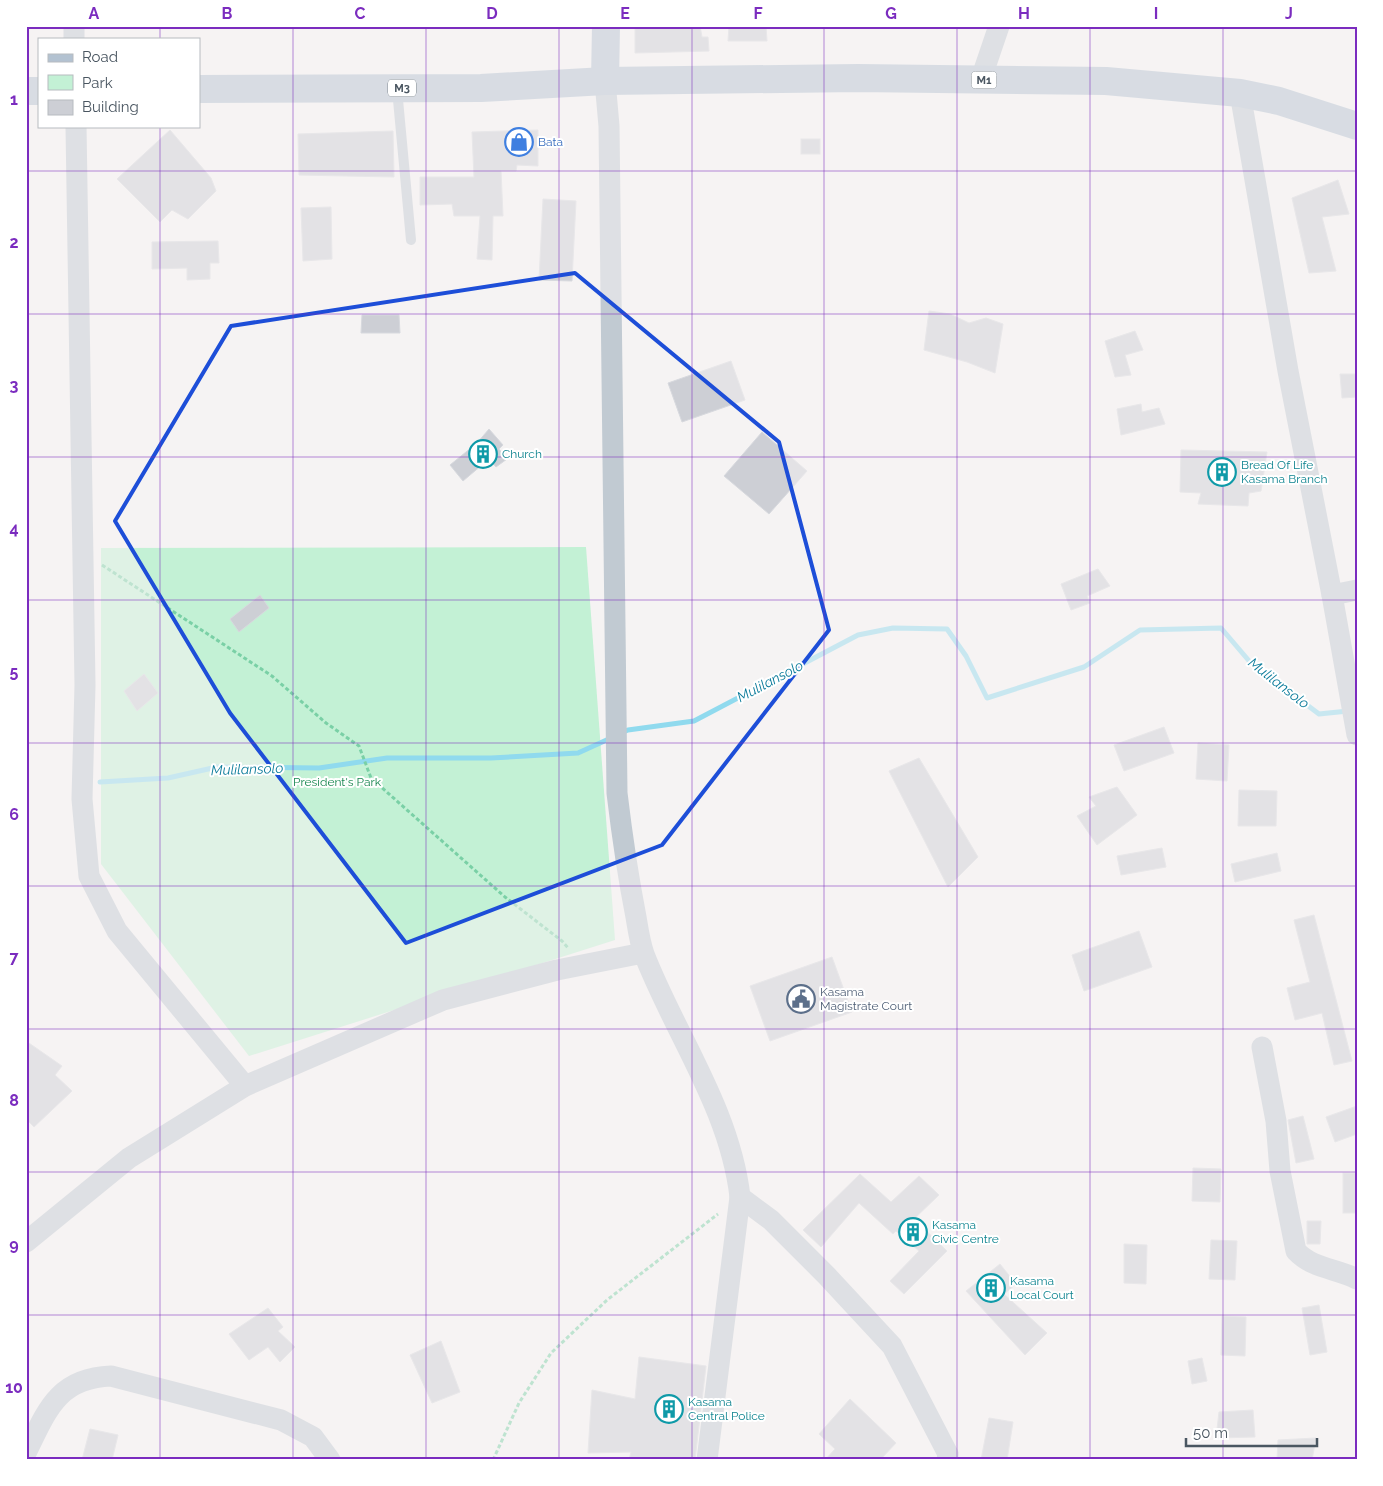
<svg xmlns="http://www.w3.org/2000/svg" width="1383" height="1486" viewBox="0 0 1383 1486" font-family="Raleway,sans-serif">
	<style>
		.green { fill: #c3f1d5 }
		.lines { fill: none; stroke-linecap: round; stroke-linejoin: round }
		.stream { stroke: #90daee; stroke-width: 5 }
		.building { fill: #cdcfd5; stroke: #d7d9de }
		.path { stroke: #7ad0a6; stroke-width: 3; stroke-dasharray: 4 2.5; stroke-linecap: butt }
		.service { stroke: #c1cad2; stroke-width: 10 }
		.minor { stroke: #c1cad2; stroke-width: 21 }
		.primary { stroke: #b3c2d1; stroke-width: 28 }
		.marked { fill: none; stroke: #1d4ed8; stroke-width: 4; stroke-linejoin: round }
		.grid { fill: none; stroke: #7b2cbf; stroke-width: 1; stroke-opacity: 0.55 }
		.labels { text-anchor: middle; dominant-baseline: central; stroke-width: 4; stroke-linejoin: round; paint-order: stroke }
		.shield { fill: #fff; stroke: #808990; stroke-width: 1 }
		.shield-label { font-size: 11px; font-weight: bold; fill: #4a5661 }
		.shop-label { font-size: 12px; fill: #366cbe; stroke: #fff; text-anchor: start }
		.culture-label { font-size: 12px; fill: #0d838f; stroke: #fff; text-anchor: start }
		.park-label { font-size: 12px; fill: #17864f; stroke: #fff }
		.service-label { font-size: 12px; fill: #4e5e75; stroke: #fff; text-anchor: start }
		.water-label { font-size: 14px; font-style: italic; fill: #0c7c9b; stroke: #fff }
		.neatline { fill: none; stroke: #7b2cbf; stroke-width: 2 }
		.grid-label { font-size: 16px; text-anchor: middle; font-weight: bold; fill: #7b2cbf }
	</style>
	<rect width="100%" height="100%" fill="#f5f3f3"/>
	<path class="green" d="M586,547L615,940L249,1056L101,864V548Z"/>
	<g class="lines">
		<g class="stream">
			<path d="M621,733L628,730L694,721L858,635L893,628L947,629L966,656L987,698L1084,667L1140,630L1221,628L1250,662L1319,714L1348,711"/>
			<path d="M100,782L168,778L217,767L319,768L387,758H491L578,753L611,738"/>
		</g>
	</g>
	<g class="building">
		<path d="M635,26H700L702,37H708L709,51L635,53Z"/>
		<path d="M729,26H766L767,41H728Z"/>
		<path d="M170,130L211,178L216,191L188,219L172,210L160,222L117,179Z"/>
		<path d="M538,130V166L517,165L516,171H501L503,216H493L492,260L477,259L480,216H454L452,204L420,205V177H474L472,132Z"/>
		<path d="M393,131L394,177L299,175L298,134Z"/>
		<rect x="801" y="139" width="19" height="15"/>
		<path d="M1338,180L1349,214L1322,217L1336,271L1309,273L1292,198Z"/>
		<path d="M543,199L576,201L572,281L539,280Z"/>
		<path d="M331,207L332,259L303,261L301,208Z"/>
		<path d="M218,241L219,263H210V279L187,280V268L152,269V242Z"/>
		<path d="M929,311L950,314L969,323L986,318L1003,324L995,373L967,362L924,350Z"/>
		<path d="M362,315H399L400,333H361Z"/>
		<path d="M1135,331L1143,350L1125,355L1131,375L1115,377L1105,341Z"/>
		<path d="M731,361L745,400L682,422L668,383Z"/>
		<path d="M1340,374H1357V397L1342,398Z"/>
		<path d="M1141,404L1142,412L1159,408L1165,424L1121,435L1117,409Z"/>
		<path d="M489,429L503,445L499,449L507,459L496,467L489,459L463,481L450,465L477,443Z"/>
		<path d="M762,432L807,471L769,514L724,476Z"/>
		<path d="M1181,450L1267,452L1261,491L1249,493L1248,506L1198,504L1201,493L1180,492Z"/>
		<path d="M1098,569L1110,586L1087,596L1090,603L1071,610L1061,584Z"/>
		<path d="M260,595L269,608L239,632L230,619Z"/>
		<path d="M144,674L158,693L137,711L124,691Z"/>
		<path d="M1164,727L1174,753L1124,771L1114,745Z"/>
		<path d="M1198,743L1229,745L1227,781L1196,779Z"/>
		<path d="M919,758L978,857L948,887L889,771Z"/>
		<path d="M1117,787L1137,815L1097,845L1077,816L1096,806L1089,797Z"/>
		<path d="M1239,790L1277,791L1276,826H1238Z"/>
		<path d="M1162,848L1166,867L1121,875L1117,856Z"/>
		<path d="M1277,853L1281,871L1235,882L1231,864Z"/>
		<path d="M1314,915L1352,1061L1334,1065L1322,1013L1295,1020L1287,988L1310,982L1294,920Z"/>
		<path d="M1139,931L1152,967L1084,991L1072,955Z"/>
		<path d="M832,957L852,1012L770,1041L750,986Z"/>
		<path d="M26,1041L62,1066L55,1075L72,1091L34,1127L26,1119Z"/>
		<path d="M1357,1106V1134L1335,1142L1326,1117Z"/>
		<path d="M1303,1116L1314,1159L1296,1163L1288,1120Z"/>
		<path d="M1193,1168L1221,1169L1220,1202L1192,1201Z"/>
		<rect x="1343" y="1173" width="14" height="40"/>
		<path d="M860,1174L891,1202L919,1176L939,1195L914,1219L947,1251L904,1294L890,1281L919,1251L896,1231L893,1234L859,1203L821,1247L803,1230Z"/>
		<path d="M1307,1221H1321L1320,1244H1307Z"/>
		<path d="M1211,1240L1237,1241L1235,1280L1209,1279Z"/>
		<path d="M1124,1244L1147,1245L1146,1284L1124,1283Z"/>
		<path d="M1000,1264L1016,1284L1004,1294L1047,1333L1025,1355L966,1291Z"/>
		<path d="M1319,1305L1327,1352L1310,1355L1302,1308Z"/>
		<path d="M268,1308L283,1327L278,1331L295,1347L280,1362L268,1347L249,1360L229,1334Z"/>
		<path d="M1222,1316L1246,1317L1245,1356L1221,1355Z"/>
		<path d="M441,1341L460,1392L432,1403L410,1355Z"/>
		<path d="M639,1357L706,1366L695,1460H629L631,1452L588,1453L592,1390L635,1399Z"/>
		<path d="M1202,1358L1207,1381L1192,1384L1188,1361Z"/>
		<path d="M850,1399L896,1443L880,1460H825L835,1449L819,1434Z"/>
		<path d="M1253,1410L1255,1437L1216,1438L1219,1412Z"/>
		<path d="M989,1418L1013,1422L1007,1460H981Z"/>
		<path d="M90,1429L118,1435L112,1460H82Z"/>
		<path d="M1316,1438L1312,1460H1277L1278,1440Z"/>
	</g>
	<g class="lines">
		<g class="path">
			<path d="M102,565L272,676L326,723L359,746L371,778L505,897L562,941L569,949"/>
			<path d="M493,1460L519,1403L551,1353L607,1300L718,1214"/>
		</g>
		<path class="service" d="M397,89L411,240"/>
		<g class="minor">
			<path d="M74,26V39"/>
			<path d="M981,79L999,26"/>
			<path d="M605,81L609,126L617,793C622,835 628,876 636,917C638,929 640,943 644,954C675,1034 730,1109 740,1197L707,1460"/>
			<path d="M1240,93L1288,371L1332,595L1357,735"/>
			<path d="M76,126L85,685L82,799L89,876L117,931L245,1086"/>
			<path d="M1332,595L1357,590"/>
			<path d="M1262,1047L1276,1121L1280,1171L1296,1251C1313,1269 1335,1268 1357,1279"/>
			<path d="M740,1197L771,1220L827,1276L892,1346L948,1454L947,1460"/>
			<path d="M26,1242L129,1158L245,1086L443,1000L557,970L643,953"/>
			<path d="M26,1453C47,1410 58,1378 111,1376L281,1420L313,1437L330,1460"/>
		</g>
		<g class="primary">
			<path d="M605,81L606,26"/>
			<path d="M199,89L481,88L605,81L858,78L1106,81L1240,93L1279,101L1357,126"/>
			<path d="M26,91H39"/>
		</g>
	</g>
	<path d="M0 0H1383V1486H0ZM575,273L779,442L829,630L662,845L406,943L230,713L115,521L231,326Z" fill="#f5f3f3" fill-opacity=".55" fill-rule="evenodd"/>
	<path class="marked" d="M575,273L779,442L829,630L662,845L406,943L230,713L115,521L231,326Z"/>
	<path class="grid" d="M160,26V39M293,26V1460M426,26V1460M559,26V1460M692,26V1460M824,26V1460M957,26V1460M1090,26V1460M1223,26V1460M160,126V1460M26,171H1357M26,314H1357M26,457H1357M26,600H1357M26,743H1357M26,886H1357M26,1029H1357M26,1172H1357M26,1315H1357"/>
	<defs>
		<symbol id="shop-ring" viewBox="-11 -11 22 22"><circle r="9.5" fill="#fff" stroke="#3f7fe0" stroke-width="1.5"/><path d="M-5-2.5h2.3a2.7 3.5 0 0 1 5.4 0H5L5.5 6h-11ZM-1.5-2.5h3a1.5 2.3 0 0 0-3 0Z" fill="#3f7fe0"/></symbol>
		<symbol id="building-ring" viewBox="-11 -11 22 22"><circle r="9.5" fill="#fff" stroke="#0f9aa8" stroke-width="1.5"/><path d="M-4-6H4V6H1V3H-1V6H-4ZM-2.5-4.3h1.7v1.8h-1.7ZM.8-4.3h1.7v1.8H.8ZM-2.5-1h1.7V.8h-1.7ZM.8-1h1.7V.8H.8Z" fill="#0f9aa8"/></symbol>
		<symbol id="civic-ring" viewBox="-11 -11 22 22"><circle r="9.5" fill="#fff" stroke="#5c6f8a" stroke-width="1.5"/><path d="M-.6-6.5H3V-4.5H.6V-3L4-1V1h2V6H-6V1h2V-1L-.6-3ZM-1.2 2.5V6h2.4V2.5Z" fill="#5c6f8a"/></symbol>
	</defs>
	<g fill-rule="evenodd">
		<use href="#shop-ring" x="503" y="126" width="32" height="32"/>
		<use href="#building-ring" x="467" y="438" width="32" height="32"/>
		<use href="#building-ring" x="1206" y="456" width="32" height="32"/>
		<use href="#civic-ring" x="785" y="983" width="32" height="32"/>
		<use href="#building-ring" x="897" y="1216" width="32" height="32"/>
		<use href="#building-ring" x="975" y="1272" width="32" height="32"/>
		<use href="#building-ring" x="653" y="1393" width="32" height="32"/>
	</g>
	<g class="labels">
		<g class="shield">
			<rect x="971.5" y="71.5" width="25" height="17" rx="4"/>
			<rect x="388" y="79.5" width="28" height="17" rx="4"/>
		</g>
		<g class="shield-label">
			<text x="984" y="80">M1</text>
			<text x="402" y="88">M3</text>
		</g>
		<g class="shop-label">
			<text x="538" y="142">Bata</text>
		</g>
		<g class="culture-label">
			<text x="502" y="454">Church</text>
			<text x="1241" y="465">Bread Of Life<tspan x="1241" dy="14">Kasama Branch</tspan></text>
			<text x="932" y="1225">Kasama<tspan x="932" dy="14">Civic Centre</tspan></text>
			<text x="1010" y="1281">Kasama<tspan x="1010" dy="14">Local Court</tspan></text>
			<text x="688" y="1402">Kasama<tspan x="688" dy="14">Central Police</tspan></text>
		</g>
		<g class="park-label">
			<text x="337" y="782">President's Park</text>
		</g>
		<g class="service-label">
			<text x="820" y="992">Kasama<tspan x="820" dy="14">Magistrate Court</tspan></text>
		</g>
		<g class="water-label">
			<text transform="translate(770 681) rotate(-28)">Mulilansolo</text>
			<text transform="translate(1279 683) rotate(38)">Mulilansolo</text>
			<text transform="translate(247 769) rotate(-2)">Mulilansolo</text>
		</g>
	</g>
	<rect width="1383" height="1486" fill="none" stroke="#ffffff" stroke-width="55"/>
	<rect x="38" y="38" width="162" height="90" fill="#ffffff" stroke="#b7bbc0"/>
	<rect x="48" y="54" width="25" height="8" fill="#b3c2d1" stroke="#b7bbc0"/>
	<text x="82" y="62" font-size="15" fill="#4a5661">Road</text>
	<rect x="48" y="75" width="25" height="15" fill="#c3f1d5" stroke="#b7bbc0"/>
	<text x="82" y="88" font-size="15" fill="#4a5661">Park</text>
	<rect x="48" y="100" width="25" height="15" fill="#cdcfd5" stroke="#b7bbc0"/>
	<text x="82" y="112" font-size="15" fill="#4a5661">Building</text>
	<path d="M1186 1438v8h131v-8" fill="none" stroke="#4a5661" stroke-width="2.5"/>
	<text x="1193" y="1438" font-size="15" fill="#4a5661" stroke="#ffffff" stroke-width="4" paint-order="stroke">50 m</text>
	<rect x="28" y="28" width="1328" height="1430" class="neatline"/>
	<g class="grid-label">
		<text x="94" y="19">A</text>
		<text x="227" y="19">B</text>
		<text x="360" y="19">C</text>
		<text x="492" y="19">D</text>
		<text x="625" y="19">E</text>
		<text x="758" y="19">F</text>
		<text x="891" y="19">G</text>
		<text x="1024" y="19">H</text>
		<text x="1156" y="19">I</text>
		<text x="1289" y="19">J</text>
		<text x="14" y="105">1</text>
		<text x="14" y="248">2</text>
		<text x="14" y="391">3</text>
		<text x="14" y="534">4</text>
		<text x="14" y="677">5</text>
		<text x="14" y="820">6</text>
		<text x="14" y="963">7</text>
		<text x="14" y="1106">8</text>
		<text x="14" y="1250">9</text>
		<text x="14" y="1393">10</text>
	</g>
</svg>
